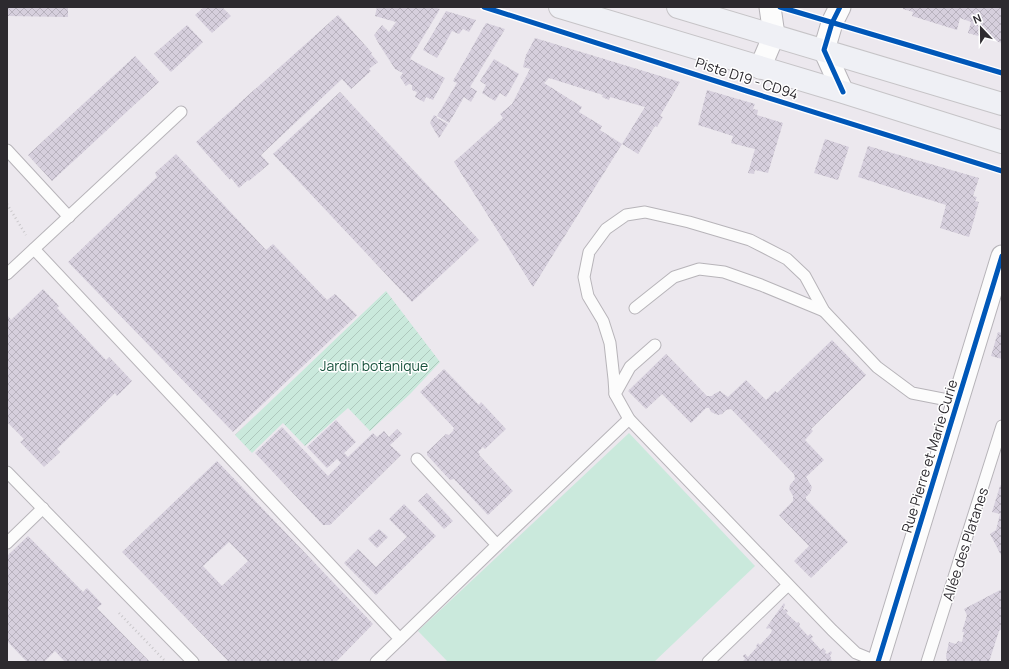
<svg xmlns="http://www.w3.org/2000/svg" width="1009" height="669" viewBox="0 0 1009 669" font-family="Manrope,sans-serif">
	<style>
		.park { fill: #cae9dc }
		.garden { fill: url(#garden-furrows) }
		.building { fill: url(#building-cross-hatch); fill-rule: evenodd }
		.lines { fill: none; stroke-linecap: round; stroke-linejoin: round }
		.lane-casing { stroke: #b7b4b9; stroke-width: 13 }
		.street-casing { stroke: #b7b4b9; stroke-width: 23 }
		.primary-casing { stroke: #c6c4c7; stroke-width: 24 }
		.path { stroke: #c9c7ca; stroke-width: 2.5; stroke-dasharray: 1 3; stroke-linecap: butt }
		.lane { stroke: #fcfcfc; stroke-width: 11 }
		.street { stroke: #fcfcfc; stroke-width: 21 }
		.primary { stroke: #eff0f5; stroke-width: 22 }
		.cycleway-casing { stroke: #fff; stroke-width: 8 }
		.cycleway { stroke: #0057b8; stroke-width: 5 }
		.labels { text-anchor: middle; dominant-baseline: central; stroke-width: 3; stroke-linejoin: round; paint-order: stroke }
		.street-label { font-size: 14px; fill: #2d2a2f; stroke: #fff }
		.park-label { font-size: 14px; fill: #18523c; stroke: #fff }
	</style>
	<defs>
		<pattern id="garden-furrows" width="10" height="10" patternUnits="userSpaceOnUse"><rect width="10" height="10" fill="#cae9dc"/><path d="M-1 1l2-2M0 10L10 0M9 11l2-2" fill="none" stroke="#aec8bd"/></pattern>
		<pattern id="building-cross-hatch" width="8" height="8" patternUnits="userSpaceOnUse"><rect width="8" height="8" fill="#d6cfdd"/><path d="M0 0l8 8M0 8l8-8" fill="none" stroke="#b8b2be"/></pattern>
	</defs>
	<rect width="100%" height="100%" fill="#ece8ee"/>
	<path class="park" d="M629,433L755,566L654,662H448L418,631Z"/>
	<path class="garden" d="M386,291L440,362L410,394L370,431L348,408L305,446L283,423L252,453L235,435Z"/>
	<g class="building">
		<path d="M7,7H68V17L7,16Z"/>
		<path d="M204,7H222L231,16L212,33L195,15Z"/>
		<path d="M377,7H434L440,9L410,59L445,78L433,100L426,97L424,102L415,97L417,92L412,90V85L409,84L406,86L400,77L403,73L395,69L379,44L374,35L382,25L389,32L396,22L375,16Z"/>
		<path d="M903,7H1002V43L968,33L971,22L960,18L957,30L912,16L913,12L903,9Z"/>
		<path d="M446,11L476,20L469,32L463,29L459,34L452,31L437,58L423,50Z"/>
		<path d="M338,15L372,53L371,54L378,62L369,69L371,71L351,89L342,79L261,155L269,164L249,181L248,180L239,188L231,178L230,180L196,142Z"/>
		<path d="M486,23L505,29L470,87L477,91L471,102L464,97L449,123L437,116L457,83L453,81Z"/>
		<path d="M187,25L203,42L171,72L154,54Z"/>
		<path d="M535,38L680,82L660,116L663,117L657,127L655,126L638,154L622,144L645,107L610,97L609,100L602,97L603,95L549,78L544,83L582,107L579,112L602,126L600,130L622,144L533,287L454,162L503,118L500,114L512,104L530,69L523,67L526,55Z"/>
		<path d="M135,56L159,82L52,181L28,155Z"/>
		<path d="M494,59L519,74L506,97L500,93L495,101L482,93L486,85L480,81Z"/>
		<path d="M707,90L755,104L753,109L758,110L757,115L783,123L768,173L755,170L754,174L748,173L755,149L731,143L733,136L698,125Z"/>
		<path d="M340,92L479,240L412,302L273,154Z"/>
		<path d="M434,115L437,117V118L448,124L439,138L430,123Z"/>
		<path d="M825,139L849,147L838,180L814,173Z"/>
		<path d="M868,146L979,178L973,196L977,197L975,201L979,202L969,237L940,228L946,205L858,177Z"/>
		<path d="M176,154L266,250L273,244L327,300L335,294L357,315L233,432L68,262L157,177L155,173Z"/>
		<path d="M43,289L59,306L57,308L106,360L109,357L132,381L117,396L115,393L57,449L60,452L44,467L20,442L24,439L7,422V318L8,316L11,320Z"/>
		<path d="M998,332L1002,333V359L991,356Z"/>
		<path d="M832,340L866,375L811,429L813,431L805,440L824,460L806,477L812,487L810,493L806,497V499L848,542L811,578L794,561L809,546L779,515L793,501V496L789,489L790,485L795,479L794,474L731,409L726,410L722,414L718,415L711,412L709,408H706L691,423L662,394L646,409L628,391L666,354L707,396H712L714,394L720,391L728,397L746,380L766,400L775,391L777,393Z"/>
		<path d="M444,369L479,405L481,402L506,429L485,449L483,447L478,452L480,454L479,455L513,491L488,515L454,479L450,480L427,455V452L446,434L449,435L453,431L454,428L420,392Z"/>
		<path d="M336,420L356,442L344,453L348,457L373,433L377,437L384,431L389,437L397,429L402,434L390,445L401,455L330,525H323L255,453L282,427L328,476L341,463L337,459L327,468L307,447Z"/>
		<path d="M217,461L373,624L336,662H229L122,552ZM229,542L248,561L222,586L203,566Z"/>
		<path d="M1002,483V557L990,534L996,530L1000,514L992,512L1000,486Z"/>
		<path d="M427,493L453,521L444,529L418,501Z"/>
		<path d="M404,504L436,536L376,595L344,563L358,549L376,567L407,537L389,519Z"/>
		<path d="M379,529L388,537L377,548L368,539Z"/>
		<path d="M28,536L83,592L87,588L102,604L97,608L150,662H65L55,651L44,662H27L7,641V565L8,564L7,563V556Z"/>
		<path d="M1002,589V629L999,631L989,662L947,661L946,656L949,642L956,644L958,641L962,642L964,632H962L967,615L964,609Z"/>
		<path d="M784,603L785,605L783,609L784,610L786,609L788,611L786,613L797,623L798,622L800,624L799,626L808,636L810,634L813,637L811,639L821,650L823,648L826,651L825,653L827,654L831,651L832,653L830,655L832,662H742L745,659L743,656L745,654L748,657L757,647L756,646L758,643L760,645L771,633L772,630L769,628L767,629L766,628Z"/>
	</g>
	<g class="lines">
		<defs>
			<g id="lane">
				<path d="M7,150L69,217"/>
				<path d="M34,249L400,639L376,662"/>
				<path d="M7,274L181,112"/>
				<path d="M635,308L674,277L699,269L724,272L761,285L824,311"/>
				<path d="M655,345L630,367L615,394L629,419L832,630L856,653L878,662"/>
				<path d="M615,394L614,379L610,343L603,321L588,296L584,277L589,252L606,229L626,215L645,212L689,222L750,240L787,259L805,276L824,311L877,367L912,393L958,402"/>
				<path d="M7,472L193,662"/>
				<path d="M7,543L43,508"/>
				<path d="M497,545L629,419"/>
				<path d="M400,639L497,545L417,459"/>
				<path d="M708,662L788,585"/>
				<path d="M927,662L1002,426"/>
			</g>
			<g id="street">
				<path d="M840,7L832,23L824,50L843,92"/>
				<path d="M760,68L774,35L770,7"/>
				<path d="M878,662L1002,256"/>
			</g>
			<g id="primary">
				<path d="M560,7L843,92L1002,142"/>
				<path d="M678,7L1002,104"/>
			</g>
		</defs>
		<use href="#lane" class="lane-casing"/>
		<use href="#street" class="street-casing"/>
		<use href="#primary" class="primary-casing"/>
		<g class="path">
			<path d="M7,204L26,235"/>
			<path d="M119,613L166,662"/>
		</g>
		<use href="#lane" class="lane"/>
		<use href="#street" class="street"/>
		<use href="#primary" class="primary"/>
		<defs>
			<g id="cycleway">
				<path d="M484,7L750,92L1002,171"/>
				<path d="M780,7L1002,73"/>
				<path d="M840,7L832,23L824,50L843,92"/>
				<path d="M878,662L1002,256"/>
			</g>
		</defs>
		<use href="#cycleway" class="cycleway-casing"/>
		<use href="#cycleway" class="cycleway"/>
	</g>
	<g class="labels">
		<g class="street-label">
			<text transform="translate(747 78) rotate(18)">Piste D19 - CD94</text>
			<text transform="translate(929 456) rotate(-73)">Rue Pierre et Marie Curie</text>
			<text transform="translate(965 544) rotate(-72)">Allée des Platanes</text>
		</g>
		<g class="park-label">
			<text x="374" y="365">Jardin botanique</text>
		</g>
	</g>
	<rect width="1009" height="669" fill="none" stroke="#2d2a2f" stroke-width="16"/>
	<g transform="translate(981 28) rotate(338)" stroke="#ffffff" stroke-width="3" paint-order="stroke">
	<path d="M0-3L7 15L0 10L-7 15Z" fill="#2d2a2f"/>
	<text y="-6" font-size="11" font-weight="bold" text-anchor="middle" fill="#2d2a2f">N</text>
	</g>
</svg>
